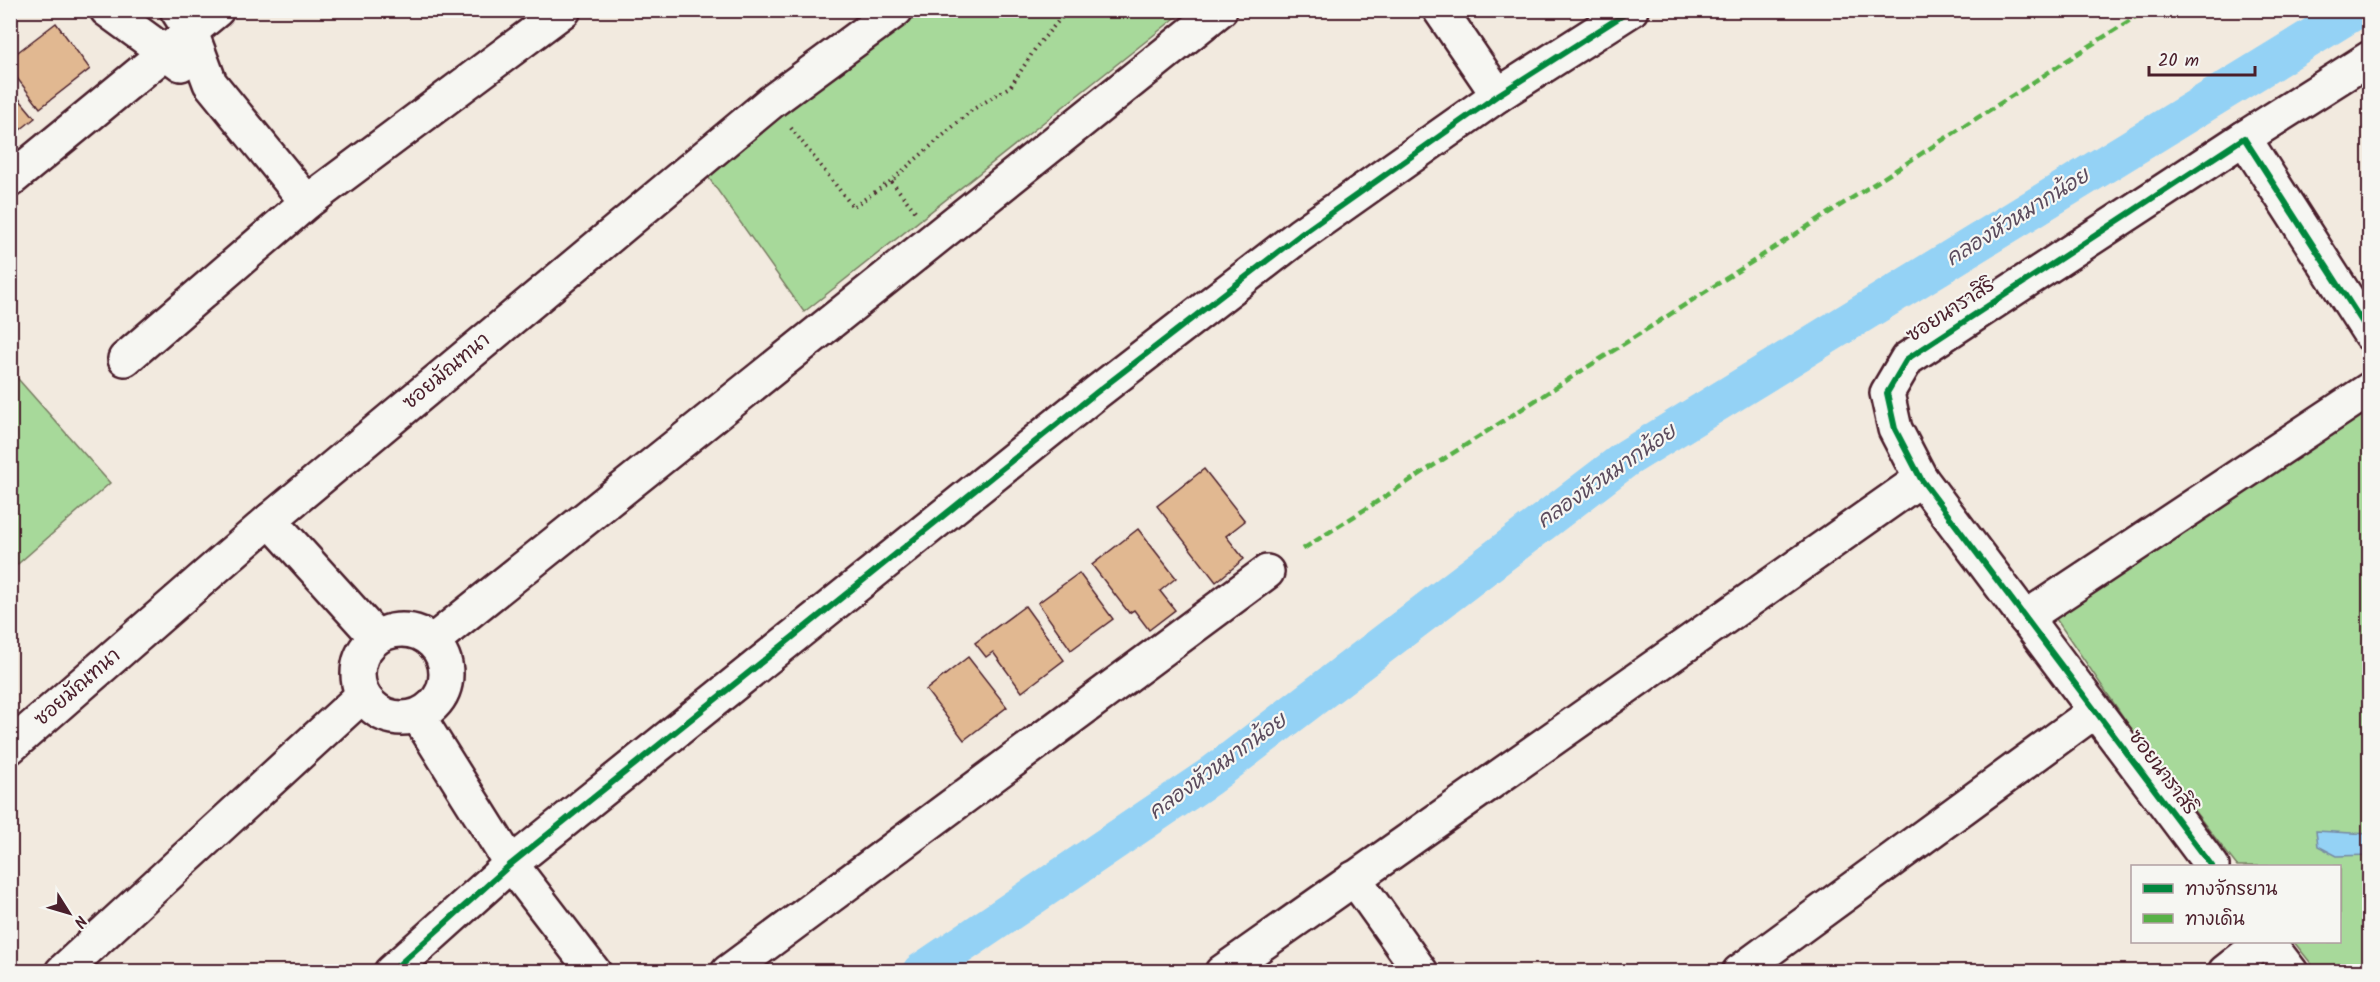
<svg xmlns="http://www.w3.org/2000/svg" width="2380" height="982" viewBox="0 0 2380 982" font-family="Kalam,'Playpen Sans Thai',sans-serif">
	<style>
		.green { fill: #a7d99a; stroke: #787c62; stroke-width: 1.5 }
		.water { fill: #94d2f5; stroke: #768aa4; stroke-width: 1.5 }
		.lines { fill: none; stroke-linecap: round; stroke-linejoin: round }
		.canal { stroke: #94d2f5; stroke-width: 38 }
		.building { fill: #e1b891; stroke: #4a1f2b; stroke-width: 1.5 }
		.minor-casing { stroke: #4a1f2b; stroke-width: 38 }
		.path { stroke: #4a1f2b; stroke-width: 4; stroke-dasharray: 1.5 4.5; stroke-linecap: butt }
		.minor { stroke: #f6f6f2; stroke-width: 33 }
		.quiet { stroke: #57b146; stroke-width: 4.5; stroke-dasharray: 9 4.5; stroke-linecap: butt }
		.cycleway-casing { stroke: #f6f6f2; stroke-width: 10 }
		.cycleway { stroke: #00873e; stroke-width: 6 }
		.labels { text-anchor: middle; dominant-baseline: central; stroke-width: 4.5; stroke-linejoin: round; paint-order: stroke }
		.street-label { font-size: 20px; fill: #4a1f2b; stroke: #f6f6f2 }
		.water-label { font-size: 21px; font-style: italic; fill: #5c4c5e; stroke: #f6f6f2 }
	</style>
	<rect width="100%" height="100%" fill="#f2eadf"/>
	<filter id="ink" filterUnits="userSpaceOnUse"><feTurbulence type="fractalNoise" baseFrequency=".0167" numOctaves="2"/><feDisplacementMap in="SourceGraphic" scale="12" xChannelSelector="R" yChannelSelector="G"/><feConvolveMatrix kernelMatrix="1 2 1 2 8 2 1 2 1" color-interpolation-filters="sRGB"/></filter>
	<g filter="url(#ink)">
		<g class="green">
			<path d="M920,11H1184L804,312L706,174Z"/>
			<path d="M11,371L110,483L11,570H10Z"/>
			<path d="M2361,413L2369,415V971H2317L2294,942H2340V866H2237L2137,737L2054,616Z"/>
		</g>
		<path class="water" d="M2316,831L2369,834V855L2337,856L2318,846Z"/>
		<g class="lines">
			<path class="canal" d="M921,972L1209,777L1627,458L2356,10"/>
		</g>
		<g class="building">
			<path d="M56,23L90,69L40,108L10,69V58Z"/>
			<path d="M10,88L35,118L10,138Z"/>
			<path d="M1204,469L1245,521L1226,536L1244,559L1216,582L1157,506Z"/>
			<path d="M1138,529L1176,578L1160,591L1175,610L1149,630L1134,610L1129,613L1092,565Z"/>
			<path d="M1079,573L1113,619L1071,650L1038,603Z"/>
			<path d="M1025,606L1064,660L1022,692L993,652L986,657L975,643Z"/>
			<path d="M968,657L1007,707L964,740L926,690Z"/>
		</g>
		<g class="lines">
			<defs>
				<g id="minor">
					<path d="M107,10L181,64"/>
					<path d="M177,10L191,32L210,83L307,202"/>
					<path d="M1440,10L1498,95"/>
					<path d="M2244,138L2370,58"/>
					<path d="M10,180L217,10"/>
					<path d="M125,359L307,202L564,10"/>
					<path d="M270,520L376,637"/>
					<path d="M2025,618L2370,389"/>
					<circle cx="402" cy="674" r="44"/>
					<path d="M433,641L1220,10"/>
					<path d="M418,716L511,864L594,972"/>
					<path d="M10,747L270,520L771,102L896,10"/>
					<path d="M2212,866L1921,479L1895,429L1887,393L1907,359L2244,138L2370,334"/>
					<path d="M1354,878L1421,972"/>
					<path d="M2268,942L2291,972"/>
					<path d="M62,972L363,695"/>
					<path d="M391,972L511,864L1097,392L1300,235L1498,95L1631,10"/>
					<path d="M728,972L1267,572"/>
					<path d="M1222,972L1921,479"/>
					<path d="M1739,972L2095,711"/>
					<path d="M2225,972L2263,942"/>
				</g>
			</defs>
			<use href="#minor" class="minor-casing"/>
			<g class="path">
				<path d="M791,128L853,207L891,181"/>
				<path d="M915,211L891,181L972,110L1011,86L1037,46L1066,12L1071,10"/>
			</g>
			<use href="#minor" class="minor"/>
			<path class="quiet" d="M1303,549L2146,10"/>
			<defs>
				<g id="cycleway">
					<path d="M2212,866L1921,479L1895,429L1887,393L1907,359L2244,138L2370,334"/>
					<path d="M391,972L511,864L1097,392L1300,235L1498,95L1631,10"/>
				</g>
			</defs>
			<use href="#cycleway" class="cycleway-casing"/>
			<use href="#cycleway" class="cycleway"/>
		</g>
	</g>
	<g class="labels">
		<g class="street-label">
			<text transform="translate(1951 311) rotate(-33)">ซอยนาราสิริ</text>
			<text transform="translate(447 372) rotate(-40)">ซอยมัณฑนา</text>
			<text transform="translate(78 688) rotate(-41)">ซอยมัณฑนา</text>
			<text transform="translate(2162 773) rotate(53)">ซอยนาราสิริ</text>
		</g>
		<g class="water-label">
			<text transform="translate(2018 218) rotate(-32)">คลองหัวหมากน้อย</text>
			<text transform="translate(1607 477) rotate(-35)">คลองหัวหมากน้อย</text>
			<text transform="translate(1218 767) rotate(-36)">คลองหัวหมากน้อย</text>
		</g>
	</g>
	<rect width="2380" height="982" fill="none" stroke="#f6f6f2" stroke-width="36"/>
	<rect x="18" y="18" width="2344" height="946" fill="none" stroke="#4a1f2b" stroke-width="2" filter="url(#ink)"/>
	<rect x="2131" y="865" width="210" height="78" fill="#f6f6f2" stroke="#b1a0a2" stroke-width="1.5"/>
	<rect x="2143" y="884" width="30" height="9" fill="#00873e" stroke="#b1a0a2" stroke-width="1.5"/>
	<text x="2185" y="895" font-size="18" fill="#4a1f2b">ทางจักรยาน</text>
	<rect x="2143" y="914" width="30" height="9" fill="#57b146" stroke="#b1a0a2" stroke-width="1.5"/>
	<text x="2185" y="925" font-size="18" fill="#4a1f2b">ทางเดิน</text>
	<g transform="translate(69 913) rotate(127)" stroke="#f6f6f2" stroke-width="4.5" paint-order="stroke">
	<path d="M0-4.5L10 22L0 15L-10 22Z" fill="#4a1f2b"/>
	<text y="-9" font-size="16" font-weight="bold" text-anchor="middle" fill="#4a1f2b">N</text>
	</g>
	<path d="M2149 66v9h106v-9" fill="none" stroke="#4a1f2b" stroke-width="3"/>
	<text x="2158" y="66" font-size="18" fill="#4a1f2b" stroke="#f6f6f2" stroke-width="4.5" paint-order="stroke">20 m</text>
</svg>
